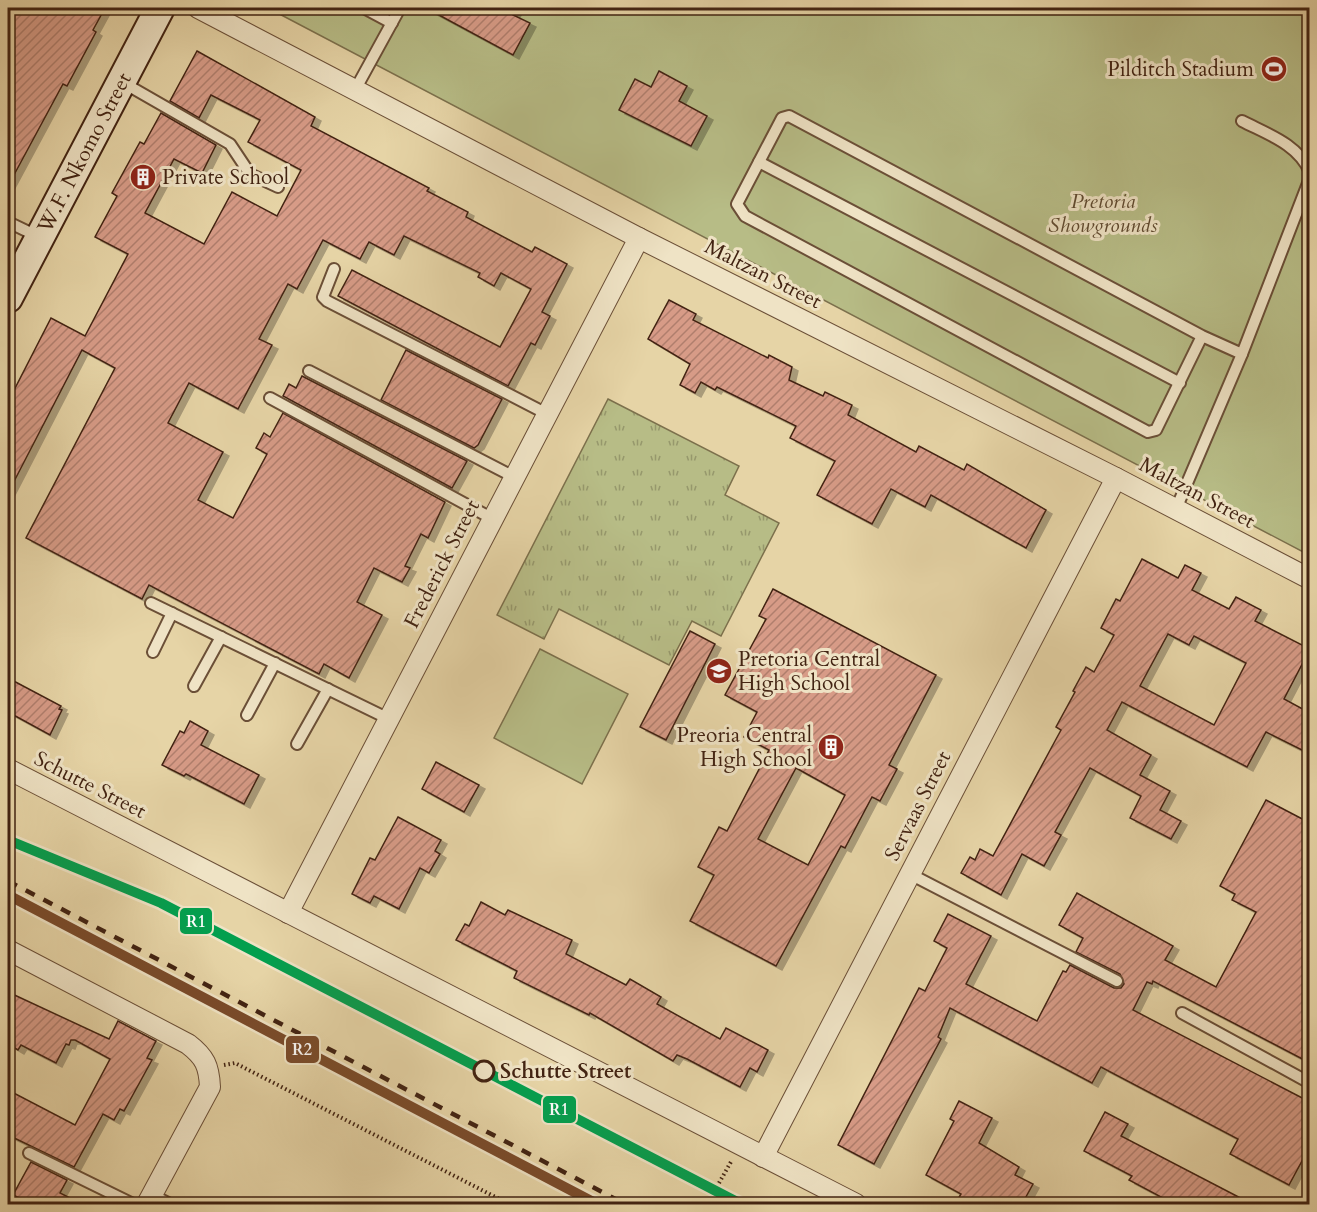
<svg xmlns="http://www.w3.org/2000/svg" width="1317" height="1212" viewBox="0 0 1317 1212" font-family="Cardo,serif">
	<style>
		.grass { fill: url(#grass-tufts); stroke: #7c704c; stroke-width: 1.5 }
		.park { fill: #b7bc86; stroke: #7c704c; stroke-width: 1.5 }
		.building { fill: url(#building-hatch); stroke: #422312; stroke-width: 1.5; fill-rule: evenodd; filter: url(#shadow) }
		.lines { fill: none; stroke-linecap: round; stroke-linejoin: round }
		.lane-casing { stroke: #6b4f37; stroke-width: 14 }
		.street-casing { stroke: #6b4f37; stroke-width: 22 }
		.secondary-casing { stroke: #422312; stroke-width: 32 }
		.path { stroke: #422312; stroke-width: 4; stroke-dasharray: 1.5 3; stroke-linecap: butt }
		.lane { stroke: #efe3c5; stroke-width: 10 }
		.street { stroke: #efe3c5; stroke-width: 20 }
		.secondary { stroke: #efe3c5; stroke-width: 28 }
		.rail { stroke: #422312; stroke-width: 4.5; stroke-dasharray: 10 10; stroke-linecap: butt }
		.rail-1-casing { stroke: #efe3c5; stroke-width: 15 }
		.rail-2-casing { stroke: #efe3c5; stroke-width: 15 }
		.rail-1 { stroke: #039f4e; stroke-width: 10 }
		.rail-2 { stroke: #7a4b2a; stroke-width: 10 }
		.stop-dot { fill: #efe3c5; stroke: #422312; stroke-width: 3 }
		.labels { text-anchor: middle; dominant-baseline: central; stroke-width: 6; stroke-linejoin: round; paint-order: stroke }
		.poi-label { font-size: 21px; fill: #422312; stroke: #efe3c5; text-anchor: end }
		.street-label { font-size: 21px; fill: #422312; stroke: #efe3c5 }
		.park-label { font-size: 21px; font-style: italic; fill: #5f492f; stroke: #efe3c5 }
		.stop-label { font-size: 21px; font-weight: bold; fill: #422312; stroke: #efe3c5; text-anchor: start }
		.line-badge { stroke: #efe3c5; stroke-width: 2 }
		.badge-label { font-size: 16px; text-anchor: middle; font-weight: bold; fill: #fff }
	</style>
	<defs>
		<pattern id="grass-tufts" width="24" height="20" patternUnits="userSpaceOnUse" patternTransform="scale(1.5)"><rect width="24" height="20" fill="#b7bc86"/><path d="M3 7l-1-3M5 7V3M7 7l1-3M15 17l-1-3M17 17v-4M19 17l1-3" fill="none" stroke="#96986c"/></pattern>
		<pattern id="building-hatch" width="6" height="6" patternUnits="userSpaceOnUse" patternTransform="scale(1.5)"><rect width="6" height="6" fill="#d79b87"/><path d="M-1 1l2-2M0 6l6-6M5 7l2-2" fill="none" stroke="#b07e6d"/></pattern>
		<filter id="shadow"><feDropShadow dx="6" dy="4" stdDeviation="0" flood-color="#0004"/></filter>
	</defs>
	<rect width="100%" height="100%" fill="#e6d4a6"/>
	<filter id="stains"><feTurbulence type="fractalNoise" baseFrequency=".00333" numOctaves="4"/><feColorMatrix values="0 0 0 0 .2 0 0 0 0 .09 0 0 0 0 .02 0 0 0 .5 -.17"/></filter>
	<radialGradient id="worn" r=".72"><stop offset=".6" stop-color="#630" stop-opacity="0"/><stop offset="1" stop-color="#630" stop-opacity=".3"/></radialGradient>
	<path class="grass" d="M608,399L739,466L725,495L779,523L721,636L692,621L669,665L559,609L544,639L497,615Z"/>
	<g class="park">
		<path d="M268,8H1309V555Z"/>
		<path d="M540,649L628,694L582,784L494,738Z"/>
	</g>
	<g class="building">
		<path d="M8,8H105L93,30L96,32L67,86L63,84L8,186Z"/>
		<path d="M426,8H517L513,15L530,23L513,55Z"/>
		<path d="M197,51L315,117L311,126L429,188L427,191L468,212L466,217L532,252L535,247L567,264L542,312L550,316L535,345L531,343L508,386L338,296L352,270L500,347L531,289L501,273L494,286L478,277L480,273L404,236L394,255L369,242L360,259L323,240L297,289L288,284L259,339L272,345L238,409L189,383L168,423L223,452L198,500L233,518L267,454L256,448L264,433L270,437L283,413L445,502L428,538L421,534L405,566L410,568L402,582L374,568L357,602L382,615L349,678L324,664L319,674L149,585L142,599L26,538L115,368L82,350L8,493V402L51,318L85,336L128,254L95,237L117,196L112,193L140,142L144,144L161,113L216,145L202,173L174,159L145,213L204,244L232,192L277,216L301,170L248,142L260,120L211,95L199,118L170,101Z"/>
		<path d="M659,71L687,86L679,101L707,116L691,146L619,110L635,79L651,87Z"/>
		<path d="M669,300L696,314L693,320L768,358L769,355L792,367L789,380L823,396L825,392L852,405L848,415L916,452L919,446L964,470L967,464L1046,510L1026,548L931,495L925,507L891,489L872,524L817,495L835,461L790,438L796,426L717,387L715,390L701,382L695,393L680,385L690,364L648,339Z"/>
		<path d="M406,350L502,399L478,445L474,448L381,400Z"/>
		<path d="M302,376L467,461L452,488L283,396L289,384L296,388Z"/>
		<path d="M1142,559L1178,578L1185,565L1201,573L1192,590L1229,609L1236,597L1261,610L1255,621L1310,649L1284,699L1310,713V754L1266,732L1247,767L1122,702L1107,730L1151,755L1140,775L1170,791L1160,810L1181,821L1171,839L1130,818L1141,796L1090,768L1055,832L1061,835L1044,866L1022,854L1001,895L961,873L970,857L975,860L980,849L993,856L1055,741L1061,730L1056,727L1075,692L1073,691L1086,667L1094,672L1114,635L1101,628L1116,599L1120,601ZM1168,634L1189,645L1194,636L1246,663L1214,725L1140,686Z"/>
		<path d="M773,589L936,675L889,765L897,769L880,801L872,797L845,848L841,846L776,966L690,921L714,875L698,867L719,827L727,831L769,750L744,737L757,712L725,695L766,619L759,616ZM796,768L845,795L808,865L758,839Z"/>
		<path d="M690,631L715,644L666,740L640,727Z"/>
		<path d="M8,678L61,706L59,709L62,710L50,735L8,712Z"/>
		<path d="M190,721L208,731L201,745L259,775L244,804L186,774L184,776L162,765L180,731L184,733Z"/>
		<path d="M436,762L479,785L464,812L422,789Z"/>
		<path d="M1266,800L1310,823V1063L1153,981L1152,984L1147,982L1133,1010L1310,1102V1146L1289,1185L1230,1154L1238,1139L1101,1067L1092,1083L950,1008L938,1037L941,1039L874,1164L838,1145L919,988L925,991L947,948L934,941L948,914L991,936L966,984L1037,1021L1063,971L1066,972L1070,965L1114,988H1121L1124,984L1120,974L1076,952L1083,938L1059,925L1077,893L1173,946L1165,960L1216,987L1256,912L1232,900L1235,894L1220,886Z"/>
		<path d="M398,817L441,840L435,851L440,854L429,873L420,868L399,909L374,896L370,903L352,894L370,858L375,860Z"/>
		<path d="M481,902L505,915L508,910L572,940L566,954L626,985L630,979L661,997L657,1004L720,1039L726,1028L768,1050L757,1072L750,1068L740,1087L687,1059L677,1055L673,1061L590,1013L589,1015L514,978L517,971L456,940L465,924L469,926Z"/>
		<path d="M8,992L109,1039L118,1021L156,1041L147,1058L152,1060L124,1111L120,1109L114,1120L103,1114L74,1167L8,1135V1090L75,1125L110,1059L75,1040H71L69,1045L66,1044L56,1063L21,1045L18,1050L8,1044Z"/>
		<path d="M959,1101L992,1118L979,1143L1019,1167L1015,1175L1033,1184L1022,1204H955L961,1194L926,1175L954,1121L950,1119Z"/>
		<path d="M1105,1112L1128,1124L1121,1136L1252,1204H1159L1163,1198L1129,1180L1132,1176L1084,1151Z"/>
		<path d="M31,1162L67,1180L60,1193L82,1204H32L13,1195Z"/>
	</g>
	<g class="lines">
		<defs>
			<g id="lane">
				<path d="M364,8L392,23"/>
				<path d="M122,82L230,144L250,174L278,187"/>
				<path d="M355,90L400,8"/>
				<path d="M1242,121C1267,134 1298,144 1310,172"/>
				<path d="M759,162L1180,383"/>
				<path d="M8,222L39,237"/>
				<path d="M334,269L323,297L327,301L547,414"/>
				<path d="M1202,336L1156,430L1148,432L745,216L737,204L782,118L789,116L1202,336L1242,354"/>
				<path d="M309,371L514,477"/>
				<path d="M270,398L493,519"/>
				<path d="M1176,509L1242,354L1310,178"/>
				<path d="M151,603L389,719"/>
				<path d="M153,652L172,613"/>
				<path d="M194,686L221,637"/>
				<path d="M247,715L275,663"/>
				<path d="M297,744L328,689"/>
				<path d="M910,874L1117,981"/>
				<path d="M1182,1013L1310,1083"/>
				<path d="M29,1153L133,1204"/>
				<path d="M152,1195L170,1204"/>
			</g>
			<g id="street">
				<path d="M198,8L639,238L1116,478L1310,579"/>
				<path d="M8,769L856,1204"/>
				<path d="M288,913L639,238"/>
				<path d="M8,950L188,1044C205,1057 209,1066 210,1087L147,1204"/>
				<path d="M763,1157L1116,478"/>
			</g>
			<g id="secondary">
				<path id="s1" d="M8,298L160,8"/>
			</g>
		</defs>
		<use href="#lane" class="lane-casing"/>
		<use href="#street" class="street-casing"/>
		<use href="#secondary" class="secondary-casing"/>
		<g class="path">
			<path d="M224,1065L235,1063L509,1204"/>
			<path d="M719,1183L732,1160"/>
		</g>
		<use href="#lane" class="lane"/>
		<use href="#street" class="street"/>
		<use href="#secondary" class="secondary"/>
		<g class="rail">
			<path d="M8,881L625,1204"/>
			<path d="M8,895L597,1204"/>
		</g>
		<defs>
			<path id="rail-1" d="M8,840L161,903L741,1204"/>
			<path id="rail-2" d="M8,895L597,1204"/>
		</defs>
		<use href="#rail-1" class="rail-1-casing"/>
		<use href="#rail-2" class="rail-2-casing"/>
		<use href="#rail-1" class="rail-1"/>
		<use href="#rail-2" class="rail-2"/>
	</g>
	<defs>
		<symbol id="stadium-disc" viewBox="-11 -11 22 22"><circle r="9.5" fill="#8f2418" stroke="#efe3c5"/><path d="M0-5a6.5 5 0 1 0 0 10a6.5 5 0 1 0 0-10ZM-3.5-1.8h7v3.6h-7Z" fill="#fff"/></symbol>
		<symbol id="building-disc" viewBox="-11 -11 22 22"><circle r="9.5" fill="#8f2418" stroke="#efe3c5"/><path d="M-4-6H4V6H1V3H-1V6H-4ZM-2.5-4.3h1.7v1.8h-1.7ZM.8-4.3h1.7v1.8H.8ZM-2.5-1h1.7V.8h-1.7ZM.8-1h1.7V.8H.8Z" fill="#fff"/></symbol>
		<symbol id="school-disc" viewBox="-11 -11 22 22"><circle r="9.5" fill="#8f2418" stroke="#efe3c5"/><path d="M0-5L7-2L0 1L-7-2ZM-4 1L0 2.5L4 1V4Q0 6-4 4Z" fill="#fff"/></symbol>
	</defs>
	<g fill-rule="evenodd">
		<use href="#stadium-disc" x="1259" y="54" width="30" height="30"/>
		<use href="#building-disc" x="128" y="162" width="30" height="30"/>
		<use href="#school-disc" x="704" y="656" width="30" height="30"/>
		<use href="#building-disc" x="816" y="732" width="30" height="30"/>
	</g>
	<circle class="stop-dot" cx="484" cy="1071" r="10"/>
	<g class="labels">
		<g class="poi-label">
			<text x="1254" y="69">Pilditch Stadium</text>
			<text x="162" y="177" text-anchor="start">Private School</text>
			<text x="738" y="659" text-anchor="start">Pretoria Central<tspan x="738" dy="24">High School</tspan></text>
			<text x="812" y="735">Preoria Central<tspan x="812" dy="24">High School</tspan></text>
		</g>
		<g class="street-label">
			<text stroke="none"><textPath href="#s1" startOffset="164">W.F. Nkomo Street</textPath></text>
			<text transform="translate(763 274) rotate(27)">Maltzan Street</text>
			<text transform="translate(1197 493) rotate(28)">Maltzan Street</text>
			<text transform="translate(442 564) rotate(-63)">Frederick Street</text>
			<text transform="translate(90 785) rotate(27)">Schutte Street</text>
			<text transform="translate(918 806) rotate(-63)">Servaas Street</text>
		</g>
		<g class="park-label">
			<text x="1103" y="201">Pretoria<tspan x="1103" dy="24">Showgrounds</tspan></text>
		</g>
		<g class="stop-label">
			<text x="500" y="1071">Schutte Street</text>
		</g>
	</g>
	<g class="line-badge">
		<rect x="179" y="907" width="34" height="28" rx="6" fill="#039f4e"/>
		<rect x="285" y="1035" width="35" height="29" rx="6" fill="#7a4b2a"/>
		<rect x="542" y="1095" width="35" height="29" rx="6" fill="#039f4e"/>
	</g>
	<g class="badge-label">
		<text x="196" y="927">R1</text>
		<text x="302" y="1055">R2</text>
		<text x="559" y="1115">R1</text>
	</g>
	<rect width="1317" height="1212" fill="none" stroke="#e6d4a6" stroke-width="30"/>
	<rect x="9" y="9" width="1299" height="1194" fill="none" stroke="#422312" stroke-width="3"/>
	<rect x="15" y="15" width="1287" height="1182" fill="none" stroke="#422312" stroke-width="1.5"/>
	<rect width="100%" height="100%" filter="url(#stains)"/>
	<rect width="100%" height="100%" fill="url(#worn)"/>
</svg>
